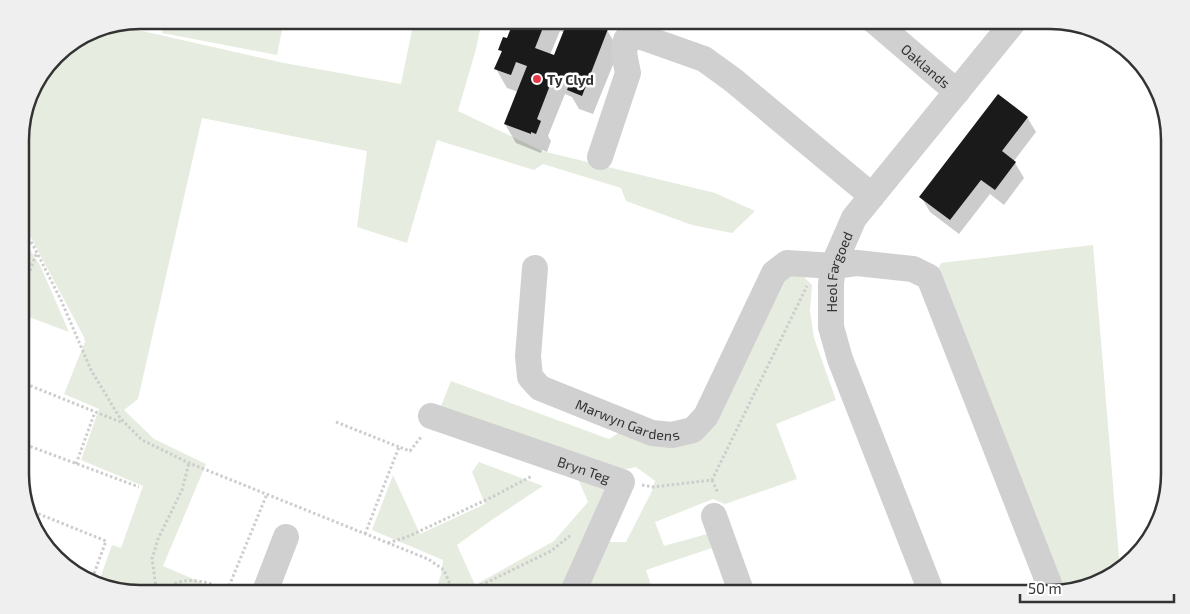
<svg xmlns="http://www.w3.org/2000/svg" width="1190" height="614" viewBox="0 0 1190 614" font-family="'Exo 2',sans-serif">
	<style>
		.green { fill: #e6ecdf }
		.shadow { fill: #0003; fill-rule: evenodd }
		.building { fill: #1a1a1a }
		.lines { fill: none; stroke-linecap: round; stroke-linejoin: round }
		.path { stroke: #cdcdcd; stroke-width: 3; stroke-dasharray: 2.5 2.5; stroke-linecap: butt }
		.minor { stroke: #d0d0d0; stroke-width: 26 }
		.poi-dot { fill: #e63946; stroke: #fff; stroke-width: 2 }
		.labels { text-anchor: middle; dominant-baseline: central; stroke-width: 5; stroke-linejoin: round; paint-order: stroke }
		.street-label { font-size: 14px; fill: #333; stroke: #fff }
		.poi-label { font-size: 14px; font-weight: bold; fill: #333; stroke: #fff; text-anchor: start }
		.rim { fill: none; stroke: #333; stroke-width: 2.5 }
	</style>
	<rect width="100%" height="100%" fill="#fff"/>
	<g class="green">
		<path d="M165,20H284L277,55L162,33Z"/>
		<path d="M414,20H482L476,49L458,111L542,151L715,193L755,211L732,233L692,225L626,201L621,188L543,164L534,170L437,140L407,243L357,227L367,151L202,118L138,399L124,410L154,439L206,464L163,566L228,594H140L98,584L112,545L121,548L143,486L81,460L99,409L64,394L85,342L84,337L20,217V132L32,87L61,50L94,29L137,21L138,30L284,63L401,84Z"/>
		<path d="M26,244L40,265L69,332L21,314V259Z"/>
		<path d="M1093,245L1120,569L1116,574L1061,593L937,272L941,263Z"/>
		<path d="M800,273L812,285L810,311L814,338L836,400L776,424L797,479L725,504L713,499L655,522L664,546L707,534L712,548L646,570L653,591L643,594H579L607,542H626L652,491L655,481L636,467L622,470L441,406L451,381L609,439L625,429L682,444L778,276Z"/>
		<path d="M479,462L543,486L493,519L457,545L475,585L554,541L588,502L575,472L607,483L560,594H434L441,575L443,560L372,530L393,475L420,534L485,504L472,472Z"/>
	</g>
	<g class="shadow">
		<path d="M515,20H594L593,24L607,30L619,50L593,114L579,109L572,97L565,94L548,136L551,141L547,152L542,150L541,153L516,143L505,124L518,92L507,88L496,69L502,53L500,49L508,39ZM560,31L565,33L555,57L550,55Z"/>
		<path d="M1027,117L1036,132L1014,161L1024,178L1004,205L990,194L959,234L930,212L921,197Z"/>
	</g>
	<g class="building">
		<path d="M514,20H546L535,48L554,55L568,20H585L608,29L582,96L567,90L570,82L554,75L537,119L541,121L536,134L531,132V134L504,124L527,66L516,62L511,75L494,69L502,51L498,50L503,37L507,38Z"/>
		<path d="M998,94L1028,117L1002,151L1016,162L995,190L981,180L950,220L919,197Z"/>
	</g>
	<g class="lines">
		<g class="path">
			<path d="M20,225L33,245L61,300L91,370L120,418L142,440L189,463L428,559L444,570L454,594"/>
			<path d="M21,294L37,252"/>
			<path d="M21,382L123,423"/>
			<path d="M336,422L399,447"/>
			<path d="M21,443L139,487"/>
			<path d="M76,464L95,412"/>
			<path d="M712,480L718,493"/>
			<path d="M642,485L653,487L712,480L807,286"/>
			<path d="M29,510L106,541L91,582"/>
			<path d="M365,534L399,447L410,451L421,437"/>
			<path d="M388,543L407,537L492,497L532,476"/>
			<path d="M227,591L234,594"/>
			<path d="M157,594L152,559L158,539L182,490L189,463"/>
			<path d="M164,594C171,580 190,579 204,582C212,583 220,588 227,591L267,494"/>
			<path d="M463,594L551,551L572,534"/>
		</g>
		<g class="minor">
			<path id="s1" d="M873,20L957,92"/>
			<path d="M600,157L628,73L624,53L626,40L639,36L704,59L733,80L872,196"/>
			<path id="s2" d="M535,268L528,356L530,377L540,388L652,433L672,435L693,430L706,416L774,273L787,263L833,266L857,263L913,269L929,277L1053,594"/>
			<path id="s3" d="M431,416L622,482L572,594"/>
			<path d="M714,516L742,594"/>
			<path d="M264,594L286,537"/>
			<path id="s4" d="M932,594L840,359L831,327V284L833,266L854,218L1015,20"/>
		</g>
	</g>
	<circle class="poi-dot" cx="537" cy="79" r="5"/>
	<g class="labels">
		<g class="street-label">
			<text stroke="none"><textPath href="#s1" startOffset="70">Oaklands</textPath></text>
			<text stroke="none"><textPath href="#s4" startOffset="342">Heol Fargoed</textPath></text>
			<text stroke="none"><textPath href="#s2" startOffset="218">Marwyn Gardens</textPath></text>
			<text stroke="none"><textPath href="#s3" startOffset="162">Bryn Teg</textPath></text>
		</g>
		<g class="poi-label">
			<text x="547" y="79">Ty Clyd</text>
		</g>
	</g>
	<path d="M0 0H1190V614H0ZM140 29H1050A111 111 0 0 1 1161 140V474A111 111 0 0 1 1050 585H140A111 111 0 0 1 29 474V140A111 111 0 0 1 140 29Z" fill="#efefef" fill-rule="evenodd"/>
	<path class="rim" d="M140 29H1050A111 111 0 0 1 1161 140V474A111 111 0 0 1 1050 585H140A111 111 0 0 1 29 474V140A111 111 0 0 1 140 29Z"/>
	<path d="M1020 594v8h154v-8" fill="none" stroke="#333333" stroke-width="2.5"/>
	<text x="1028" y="594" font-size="15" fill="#333333" stroke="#ffffff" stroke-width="4" paint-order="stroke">50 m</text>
</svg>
